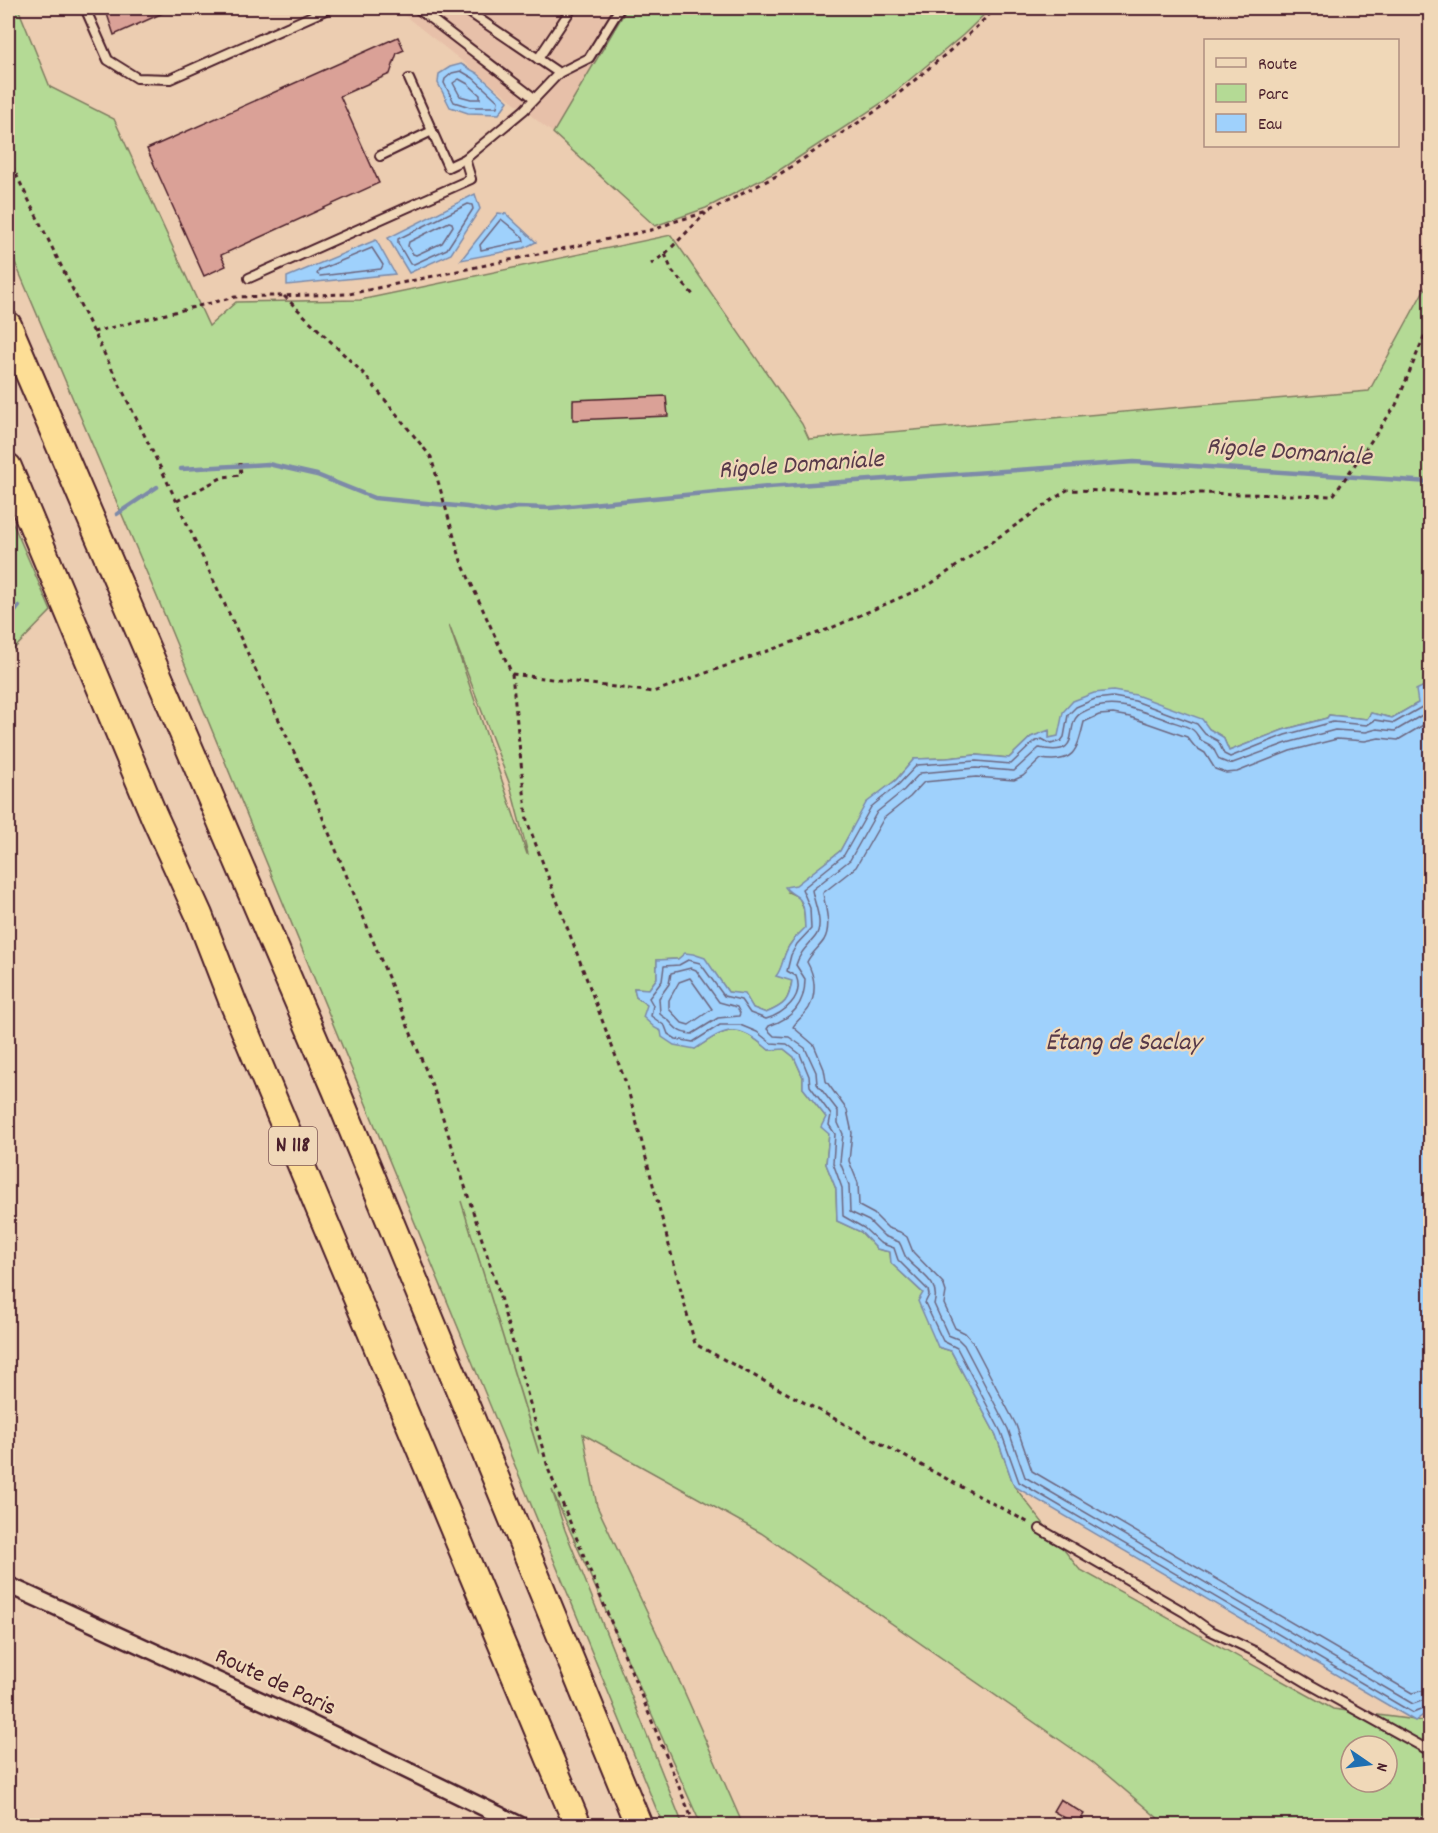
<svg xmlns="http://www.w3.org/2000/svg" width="1438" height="1833" viewBox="0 0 1438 1833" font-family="Dekko,sans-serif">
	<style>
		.built { fill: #e7c0a9 }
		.green { fill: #b4da95; stroke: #7f7c60; stroke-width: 1.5; fill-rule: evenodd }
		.water { fill: #9fd1fc; stroke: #7d8aa8; stroke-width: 1.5 }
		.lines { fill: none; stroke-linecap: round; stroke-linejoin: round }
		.shore { stroke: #6c667f; stroke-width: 1.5 }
		.stream { stroke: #7d8aa8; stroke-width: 4.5 }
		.building { fill: #daa197; stroke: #4a1f2b; stroke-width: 1.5 }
		.service-casing { stroke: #4a1f2b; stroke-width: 12 }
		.minor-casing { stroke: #4a1f2b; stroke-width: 20 }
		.trunk-casing { stroke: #4a1f2b; stroke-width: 30 }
		.path { stroke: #4a1f2b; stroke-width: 3; stroke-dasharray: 4.5 4.5; stroke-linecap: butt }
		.service { stroke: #f0d8b8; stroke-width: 8 }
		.minor { stroke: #f0d8b8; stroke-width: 15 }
		.trunk { stroke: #fdde96; stroke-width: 26 }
		.labels { text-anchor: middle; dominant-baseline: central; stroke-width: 4.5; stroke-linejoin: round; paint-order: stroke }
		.shield { fill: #f0d8b8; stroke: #7c5655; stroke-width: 1.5 }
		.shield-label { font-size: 22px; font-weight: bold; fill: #4a1f2b }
		.street-label { font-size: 24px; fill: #4a1f2b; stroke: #f0d8b8 }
		.water-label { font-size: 26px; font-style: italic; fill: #573a4a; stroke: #f0d8b8 }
	</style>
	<rect width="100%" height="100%" fill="#eccdb1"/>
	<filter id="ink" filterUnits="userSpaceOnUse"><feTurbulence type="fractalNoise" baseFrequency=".0167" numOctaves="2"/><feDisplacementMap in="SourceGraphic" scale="12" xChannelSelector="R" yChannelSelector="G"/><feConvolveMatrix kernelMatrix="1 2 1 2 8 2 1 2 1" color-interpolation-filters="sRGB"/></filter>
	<g filter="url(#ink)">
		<path class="built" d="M395,8H627L553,133Z"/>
		<g class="green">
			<path d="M8,8H18L50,87L114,119L209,326L236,302L360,300L671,235L802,424L809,439L1369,391L1430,279V686L1426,685L1418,703L1392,718L1371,713L1367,719L1329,715L1327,718L1283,730L1229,751L1223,737L1209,729L1201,719L1049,738V731L1031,737L1009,758L976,755L947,758L914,759L896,780L867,803L840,851L788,892L799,897L804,910L805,929C797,936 790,942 786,952C783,961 782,968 777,976L792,980C789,1001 785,1005 766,1013L753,1008L745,995L728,992L705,959L685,954L678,959L657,960V978L649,989L634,988L636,997L647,1005L661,1031L695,1049C728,1027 736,1022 769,1050L784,1049L794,1057L803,1077V1088L826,1117L829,1134L826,1164L836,1189L837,1221L861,1232L877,1249L890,1252L891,1263L924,1294L938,1347L951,1351L996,1435L1014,1486L1079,1569L1333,1709L1430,1722V1825H1166L1093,1763L761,1533L583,1434L597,1506L684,1691L743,1825H701L552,1490L565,1530L683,1825H663L160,604L8,246ZM449,625L510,785L528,854H527ZM461,1201L539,1453V1454ZM1351,1746H1387V1782H1351Z"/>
			<path d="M627,8H991L963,35L883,102L778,171L706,208L655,226L553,133Z"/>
			<path d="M8,512L51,611L8,655Z"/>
		</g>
		<g class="water">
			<path d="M461,64L477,73L508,101L499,114L468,113L450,107L438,83L439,74L450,67Z"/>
			<path d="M475,194L480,209L451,254L409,273L388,238Z"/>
			<path d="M498,213L506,214L536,242L524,248L461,260Z"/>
			<path d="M376,240L395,274L287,285V277Z"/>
			<path d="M1426,685L1430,686V1710L1415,1721L1014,1486L996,1435L951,1351L938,1347L918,1301L923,1293L891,1263L890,1252L877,1249L861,1232L837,1221L836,1189L826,1164L829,1134L821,1127L826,1117L803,1088V1077L794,1057L784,1049L769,1050C736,1022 728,1027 695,1049L674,1045L662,1037L661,1031L655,1028L643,1017L647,1005L636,997L634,988L649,989L657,978V960L678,959L685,953L693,954L705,958L728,992L745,994L753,1008L766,1013C785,1005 789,1001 792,981L776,976C782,969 782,961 786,952C790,942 797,936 805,928C804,918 806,902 796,896C791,892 788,892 785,887L796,885L840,851L866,803L896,780L914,759L947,758L976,755L1009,758L1031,737L1049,730V738L1058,736L1063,712L1073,701L1094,693L1113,691L1136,695L1202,719L1209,729L1223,737L1229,751L1283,730L1327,718L1329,715L1367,719L1371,713L1392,718L1418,703L1416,690Z"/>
		</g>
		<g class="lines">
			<g class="shore">
				<path d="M461,71L473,78L498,101L497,107H470L454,102L444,83L445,79L452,73Z"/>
				<path d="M459,79L468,84L480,95V99H471L460,96L453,83Z"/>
				<path d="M468,204L472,205L473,209L447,249L414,264H410L398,243V239Z"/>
				<path d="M501,219L523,237L524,241L481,250L480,245Z"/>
				<path d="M449,222L452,223L453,226L442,243L416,255L413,254L408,246L409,242Z"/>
				<path d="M372,248L383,265L381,269L320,276L317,274L319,270Z"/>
				<path d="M1430,691L1423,693L1424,703L1422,707L1394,723L1375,720L1367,725L1333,722L1285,735L1230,757L1224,754L1218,741L1205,734L1197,724L1135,701L1113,697L1095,699L1076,707L1068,715L1064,737L1061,741L1051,744L1042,739L1034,742L1011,764L976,761L917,765L899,784L871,807L844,855L802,889L810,908L811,929L797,944L791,955L787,971L796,976C805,997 783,1014 766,1019L750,1013L741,1000L724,996L700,963L688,960L679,965L664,966L662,981L649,998L653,1005L651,1016L665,1026L668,1034L676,1039L693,1042L720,1025H740L757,1032L771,1043L787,1044L800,1054L809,1076L810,1086L831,1115L829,1125L835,1134L833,1163L842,1188L843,1216L864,1228L880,1243L894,1248L898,1260L928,1290L929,1295L925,1303L943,1341L957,1348L1001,1432L1019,1482L1413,1713L1430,1706"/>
				<path d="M1430,707L1424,714L1395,731L1377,729L1366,732L1335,730L1287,743L1230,764L1220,760C1217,757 1216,753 1213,748C1210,744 1206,743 1202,741C1198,738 1197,733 1193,730C1186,725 1175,723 1167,720C1139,710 1111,697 1083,712C1060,723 1088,758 1039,748L1014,771L976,768L920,773L904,790L877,812L850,860L812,890C814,904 825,924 815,937C807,947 800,952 796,965L805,979C805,1005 792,1018 769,1026L767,1029L774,1036L789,1037L805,1048L816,1072L817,1084L838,1111V1123L843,1134L840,1162L849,1185L850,1212L869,1221L884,1236L899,1242C903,1248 903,1254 907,1259C920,1274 941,1282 934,1304L948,1335L958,1339L964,1345L1008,1429L1025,1477L1413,1704L1430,1698"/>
				<path d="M1430,721L1398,740L1379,738L1365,741L1337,739L1290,751L1237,772L1226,773L1215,769L1205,753L1195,747L1187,737L1130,717L1113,714L1099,715L1084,722C1077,750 1075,764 1041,759L1023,776L1014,780L976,777L924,782L910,797L884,818L856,867L823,893C825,907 832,926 824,940C819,948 811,953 807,962C815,976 817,993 809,1008C805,1015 797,1020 793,1027L814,1045L824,1069L826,1081L847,1110L852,1133L849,1161L858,1183L859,1206L874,1214L888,1228L900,1232L907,1237L913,1252L943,1283L946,1292L944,1304L955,1328L965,1333L972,1341L1016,1425L1032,1471L1412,1693L1430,1689"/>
				<path d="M691,968L696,970L719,1002L737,1007L740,1013L739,1016L718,1018L692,1034C681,1033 678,1031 671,1023C668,1019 663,1017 660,1014L659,998L669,984L671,973Z"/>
				<path d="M690,978L712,1009L689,1025L682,1023L669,1009V1000L679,982Z"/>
			</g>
			<g class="stream">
				<path d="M181,469L268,464L317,475L374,498L467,507L495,512L517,507L549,508L768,487L1134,462L1430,482"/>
				<path d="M117,514L157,487"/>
				<path d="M8,620L19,606"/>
			</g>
		</g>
		<g class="building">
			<path d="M105,8H174L114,35Z"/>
			<path d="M398,37L404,50L397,53L390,74L340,96L379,183L221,255L226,266L204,276L147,149Z"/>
			<path d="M666,396L668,416L573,420V400Z"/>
			<path d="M1060,1799L1084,1814L1077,1825L1053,1811Z"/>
		</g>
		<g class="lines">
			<defs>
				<g id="service">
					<path d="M85,8L108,60L137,78L170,79L330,8"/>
					<path d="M417,8L534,98"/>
					<path d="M463,8L559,73"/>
					<path d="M538,59L572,8"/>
					<path d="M409,79L448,167L465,159L524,110L559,73L589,58L620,8"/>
					<path d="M380,156L432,131"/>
					<path d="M249,278L471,179L465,159"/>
					<path d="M1040,1529L1184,1612L1209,1630L1254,1651L1311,1685L1430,1751"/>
				</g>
				<path id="minor" d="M8,1585L297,1717L522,1826"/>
				<g id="trunk">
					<path d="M8,325L336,1090L639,1826"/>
					<path d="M8,467L154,816L199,915L232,1000L578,1826"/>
				</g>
			</defs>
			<use href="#service" class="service-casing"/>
			<use href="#minor" class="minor-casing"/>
			<use href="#trunk" class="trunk-casing"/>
			<g class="path">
				<path d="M8,158L166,479L309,784L434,1090L496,1283L549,1471L695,1826"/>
				<path d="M665,254L672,271L695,297"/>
				<path d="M651,264L665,254L706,213"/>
				<path d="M284,296L365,375L431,457L461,561L512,674L527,821L627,1086L695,1344L1031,1524"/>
				<path d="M93,332L235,297L349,294L656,229L673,222L707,212L780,174L885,105L965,38L996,8"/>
				<path d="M177,501L223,477L241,475L240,463"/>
				<path d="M512,674L653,692L829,629L929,585L1067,490L1333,496L1396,405L1430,322"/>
			</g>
			<use href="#service" class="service"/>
			<use href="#minor" class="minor"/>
			<use href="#trunk" class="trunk"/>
		</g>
	</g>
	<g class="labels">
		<rect class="shield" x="269" y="1127" width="48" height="38" rx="4.5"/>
		<g class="shield-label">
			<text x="293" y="1146">N 118</text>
		</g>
		<g class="street-label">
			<text transform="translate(275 1683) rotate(25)">Route de Paris</text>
		</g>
		<g class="water-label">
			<text transform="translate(1289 453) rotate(4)">Rigole Domaniale</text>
			<text transform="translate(801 466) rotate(-4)">Rigole Domaniale</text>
			<text x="1123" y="1043">Étang de Saclay</text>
		</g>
	</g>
	<rect width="1438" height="1833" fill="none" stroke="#f0d8b8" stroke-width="30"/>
	<rect x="15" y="15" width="1408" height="1803" fill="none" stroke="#4a1f2b" stroke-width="2" filter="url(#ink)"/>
	<rect x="1204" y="39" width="195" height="108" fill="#f0d8b8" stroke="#ae8e80" stroke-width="1.5"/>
	<rect x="1216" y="58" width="30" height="9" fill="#f0d8b8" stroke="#ae8e80" stroke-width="1.5"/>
	<text x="1258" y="69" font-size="18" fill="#4a1f2b">Route</text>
	<rect x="1216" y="84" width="30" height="18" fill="#b4da95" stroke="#ae8e80" stroke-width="1.5"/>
	<text x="1258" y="99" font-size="18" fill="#4a1f2b">Parc</text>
	<rect x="1216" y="114" width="30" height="18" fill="#9fd1fc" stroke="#ae8e80" stroke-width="1.5"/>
	<text x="1258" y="129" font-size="18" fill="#4a1f2b">Eau</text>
	<g transform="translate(1369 1764) rotate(104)"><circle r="28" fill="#f0d8b8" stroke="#ae8e80" stroke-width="1.5"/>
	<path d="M0-4.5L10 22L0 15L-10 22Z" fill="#1f6fb2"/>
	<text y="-9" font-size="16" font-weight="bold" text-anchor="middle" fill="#4a1f2b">N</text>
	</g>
</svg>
